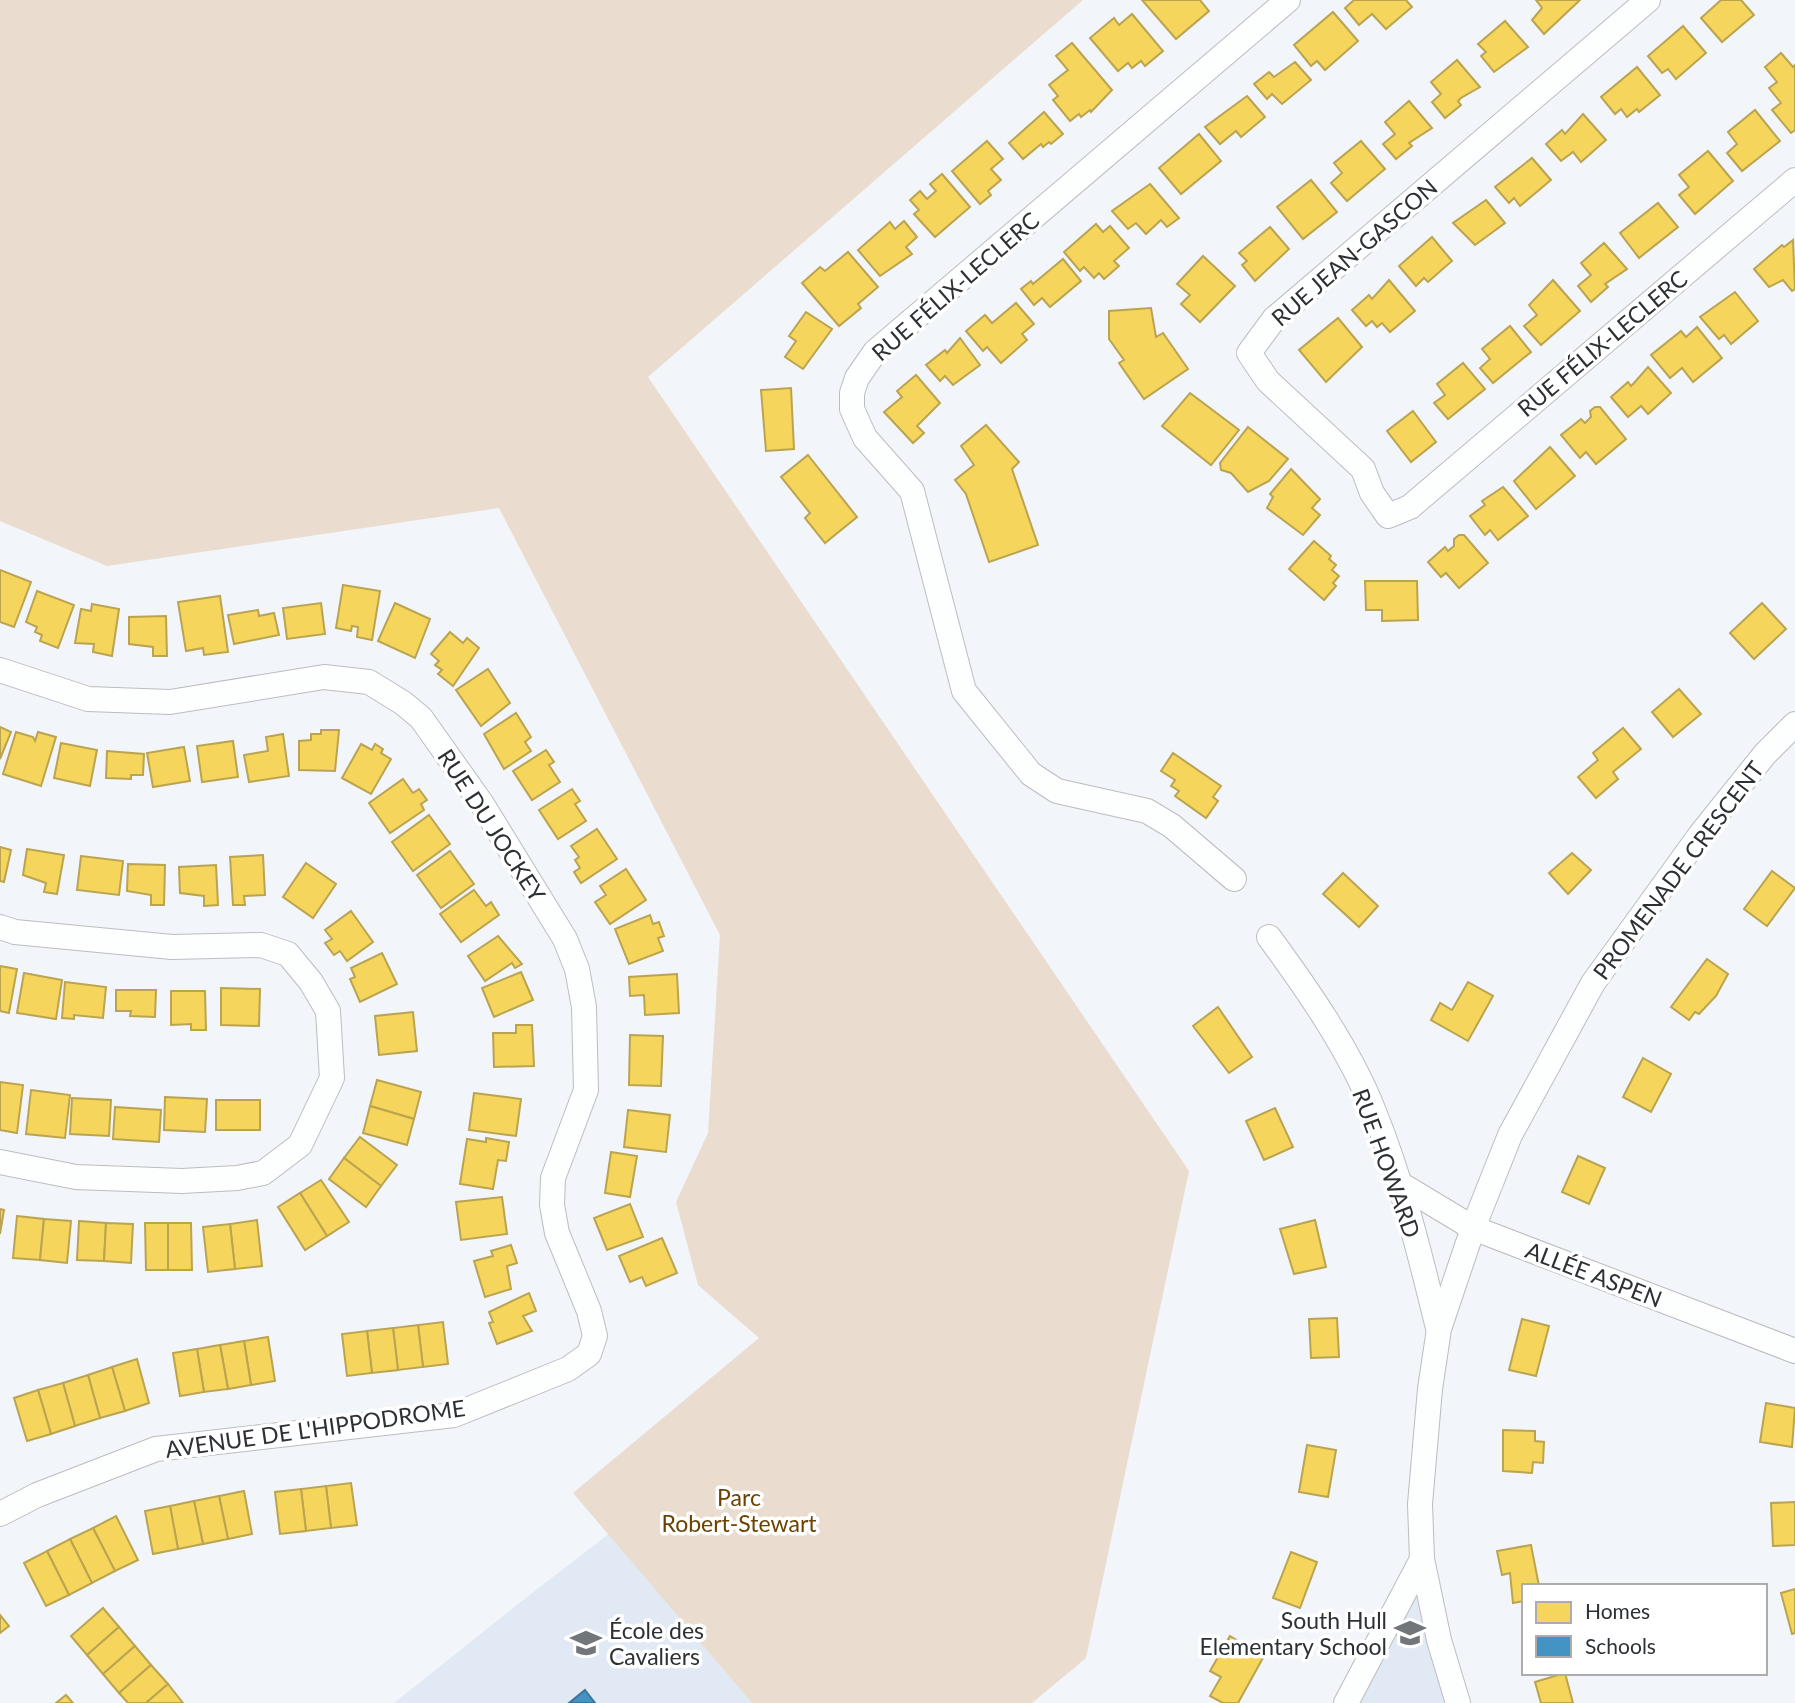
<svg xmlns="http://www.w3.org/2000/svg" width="1795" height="1703" viewBox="0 0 1795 1703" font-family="Lato,sans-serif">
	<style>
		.built { fill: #e1e9f5 }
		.green { fill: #eaddcf }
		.homes { fill: #f6d55c; stroke: #baa450; stroke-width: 2 }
		.schools { fill: #4393c3; stroke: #3c7598; stroke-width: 2 }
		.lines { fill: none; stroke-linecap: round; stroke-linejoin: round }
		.street-casing { stroke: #bbbdc1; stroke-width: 26 }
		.street { stroke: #fdfefe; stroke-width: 24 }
		.labels { text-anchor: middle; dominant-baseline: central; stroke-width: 7; stroke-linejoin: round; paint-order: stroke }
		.street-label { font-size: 23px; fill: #2d3034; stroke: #fff }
		.park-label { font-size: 23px; fill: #6b4200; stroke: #fff }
		.poi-label { font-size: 23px; fill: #2d3034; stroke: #fff; text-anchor: end }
	</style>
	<rect width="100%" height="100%" fill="#f2f5fa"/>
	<g class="built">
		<path d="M610,1533L752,1703H394L518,1604Z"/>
		<path d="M1422,1559L1458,1703H1346Z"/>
	</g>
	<path class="green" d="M0,0H1083L648,377L1189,1171L1086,1658L1032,1703H752L573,1493L759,1338L698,1285L676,1202L708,1133L720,935L499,508L107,566L0,521Z"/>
	<g class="homes">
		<path d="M1142,0H1200L1209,11L1176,39Z"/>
		<path d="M1354,0H1406L1412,7L1386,29L1372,14L1359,25L1345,8Z"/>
		<path d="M1536,0H1580L1544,34L1532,20L1542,8Z"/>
		<path d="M1721,0H1741L1754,15L1722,42L1701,18Z"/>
		<path d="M1333,12L1358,41L1325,70L1317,61L1311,66L1294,45Z"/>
		<path d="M1132,14L1163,51L1145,66L1141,61L1132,68L1128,63L1118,71L1090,38L1114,18L1119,25Z"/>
		<path d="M1505,21L1528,47L1494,72L1481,56L1486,52L1478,44Z"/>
		<path d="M1683,26L1706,53L1676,79L1668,69L1662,73L1648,56Z"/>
		<path d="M1072,43L1112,90L1091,112L1090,110L1081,117L1079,114L1070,121L1053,100L1058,96L1049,85L1068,70L1056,56Z"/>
		<path d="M1781,53L1793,67L1795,65V130L1791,133L1772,110L1781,103L1769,88L1777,82L1765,67Z"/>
		<path d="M1457,60L1480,87L1461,98L1458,101L1461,105L1445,118L1432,102L1441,94L1431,82Z"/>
		<path d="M1295,62L1311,80L1282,104L1272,94L1267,99L1254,84L1269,72L1274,77Z"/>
		<path d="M1637,67L1660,95L1639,112L1637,109L1627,117L1621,109L1615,114L1601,97Z"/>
		<path d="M1247,96L1265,117L1241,137L1236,131L1220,144L1205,127Z"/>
		<path d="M1409,101L1432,128L1409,143L1412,146L1396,159L1383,144L1395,134L1385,122Z"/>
		<path d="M1755,110L1780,141L1742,171L1727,153L1737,144L1728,132Z"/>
		<path d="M1044,112L1063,134L1051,144L1049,142L1043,147L1041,144L1023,159L1009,143Z"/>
		<path d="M1583,114L1606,140L1581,162L1573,152L1561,161L1546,144L1562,130L1565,134Z"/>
		<path d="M1199,134L1221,161L1181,194L1159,168Z"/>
		<path d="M987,141L1003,159L991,169L1001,180L988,191L991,195L980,204L952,171Z"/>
		<path d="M1361,141L1385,169L1347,201L1331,183L1342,173L1334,163Z"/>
		<path d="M1708,151L1733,181L1695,214L1679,195L1689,187L1679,175Z"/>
		<path d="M1532,158L1551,180L1520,206L1514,198L1509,203L1495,187Z"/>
		<path d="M942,174L970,207L935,237L914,214L919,210L910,200L920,191L927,199L936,191L930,184Z"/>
		<path d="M1311,180L1337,212L1303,239L1277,207Z"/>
		<path d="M1150,184L1179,218L1167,227L1161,220L1146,234L1136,223L1128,229L1112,211Z"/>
		<path d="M1486,200L1505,223L1475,245L1453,223Z"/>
		<path d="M1658,203L1678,227L1639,258L1620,233Z"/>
		<path d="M904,221L917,237L906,247L912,254L880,276L858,250L890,222L895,229Z"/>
		<path d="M1096,224L1103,232L1110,226L1129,248L1114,261L1119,266L1104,279L1099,273L1094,278L1084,267L1080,271L1064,252Z"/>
		<path d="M1270,227L1289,249L1255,281L1242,265L1247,261L1239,253Z"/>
		<path d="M1432,237L1452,261L1428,282L1424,278L1416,286L1399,266Z"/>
		<path d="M1793,240L1795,289L1792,291L1783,280L1769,287L1754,269L1782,245L1784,247Z"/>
		<path d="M1604,243L1627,269L1605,284L1608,287L1591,302L1578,286L1591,275L1581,263Z"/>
		<path d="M848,252L878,287L858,304L861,308L839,326L802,283L820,267L825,271Z"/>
		<path d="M1203,256L1235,286L1200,322L1181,304L1190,295L1177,284Z"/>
		<path d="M1063,259L1081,281L1050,307L1042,298L1034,305L1021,289L1031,281L1033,284Z"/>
		<path d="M1389,280L1415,311L1390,332L1382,323L1377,327L1372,321L1366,326L1352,310L1369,295L1372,299Z"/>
		<path d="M1553,280L1580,311L1541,345L1524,326L1537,315L1529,305Z"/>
		<path d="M1735,292L1758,321L1731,344L1724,335L1719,339L1700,317Z"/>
		<path d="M1016,303L1034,324L1022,334L1027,340L1001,363L987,347L983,351L966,331L985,315L992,323Z"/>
		<path d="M1151,308L1156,337L1163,333L1188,369L1144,399L1119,363L1124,360L1109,339V311Z"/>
		<path d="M806,312L832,329L803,369L785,357L796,341L789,336Z"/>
		<path d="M1338,318L1362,347L1326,382L1299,350Z"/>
		<path d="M1510,326L1531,352L1493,383L1480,368L1490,359L1482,349Z"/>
		<path d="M1697,327L1722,358L1693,382L1682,368L1670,378L1651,355L1681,331L1686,337Z"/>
		<path d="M960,338L980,365L953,385L945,376L940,381L926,365L945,350L947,353Z"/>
		<path d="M1463,363L1485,389L1448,419L1434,403L1445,395L1437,384Z"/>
		<path d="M1648,367L1671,393L1648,414L1641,406L1628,417L1611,397L1628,382L1631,386L1634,383Z"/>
		<path d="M916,375L940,403L917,426L924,433L913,443L884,412L902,397L897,391Z"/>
		<path d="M791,388L794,449L766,451L761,390Z"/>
		<path d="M1190,393L1239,430L1211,465L1162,426Z"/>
		<path d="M1595,407H1600L1626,439L1596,464L1586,452L1580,458L1561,435L1581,419L1585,423L1591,417L1590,411Z"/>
		<path d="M1413,411L1436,442L1411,462L1387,431Z"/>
		<path d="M986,425L1019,462L1012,469L1038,545L989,562L966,494L955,480L974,465L961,446Z"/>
		<path d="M1248,427L1288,459L1269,481L1248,492L1231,473L1221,470L1220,463Z"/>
		<path d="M1550,447L1575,476L1536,509L1514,481Z"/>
		<path d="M808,455L857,517L825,543L805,518L810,513L781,477Z"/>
		<path d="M1291,469L1320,499L1312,508L1320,515L1303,535L1267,508L1273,497L1270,494Z"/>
		<path d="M1503,487L1528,516L1498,540L1490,530L1485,535L1470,516L1485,505L1482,501Z"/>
		<path d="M1459,535H1464L1488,563L1459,588L1446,573L1441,577L1428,562L1445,547L1448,551L1454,546V539Z"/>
		<path d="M1314,541L1331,556L1329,559L1336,565L1332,570L1339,576L1333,583L1336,586L1324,600L1289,569Z"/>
		<path d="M0,570L31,582L14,627L0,622Z"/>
		<path d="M1365,581H1417L1418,620L1382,621V610H1366Z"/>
		<path d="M343,585L380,591L372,640L357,637L358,627L352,626L351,631L336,628Z"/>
		<path d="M37,591L74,605L58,648L40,641L42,635L35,632L37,627L26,622Z"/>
		<path d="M220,596L228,652L204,655L203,648L186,651L178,602Z"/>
		<path d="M321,603L325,634L287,639L283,608Z"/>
		<path d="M395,603L430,619L415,658L378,641Z"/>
		<path d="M1762,603L1786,629L1754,659L1730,633Z"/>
		<path d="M92,604L119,609L112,656L93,652L94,644L75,643L81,609L91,611Z"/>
		<path d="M258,610L259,616L274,613L279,635L234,644L228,615Z"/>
		<path d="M166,616L167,656H153V647L129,644V617Z"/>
		<path d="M450,632L463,643L467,638L479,648L453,686L438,674L442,670L435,665L439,661L431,654Z"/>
		<path d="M488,669L510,703L481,726L456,690Z"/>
		<path d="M1679,689L1701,714L1673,737L1652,712Z"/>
		<path d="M516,713L531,737L525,742L531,751L504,769L484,734Z"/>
		<path d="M0,727L11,732L0,759Z"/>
		<path d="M1623,728L1641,749L1613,772L1618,779L1596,798L1578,777L1598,760L1593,753Z"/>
		<path d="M321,730H339L335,771L299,770V741L311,740V734H321Z"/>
		<path d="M16,732L33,737L35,741L38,732L56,737L41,786L3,774Z"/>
		<path d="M283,734L289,776L249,782L244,755L268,751L266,737Z"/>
		<path d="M233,741L238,777L202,782L197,746Z"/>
		<path d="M61,743L97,750L90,786L54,778Z"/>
		<path d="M361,744L372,750L375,744L383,749L381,753L391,759L371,794L342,778Z"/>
		<path d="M184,747L190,781L153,787L147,753Z"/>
		<path d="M546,750L554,762L549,765L560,782L532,800L513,771Z"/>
		<path d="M107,751L144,754L143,775H131V779L106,778Z"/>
		<path d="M1173,753L1221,786L1213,797L1218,801L1206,818L1175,796L1179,791L1171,786L1175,780L1161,771Z"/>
		<path d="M403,779L413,793L419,789L427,800L421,804L424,810L390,833L369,803Z"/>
		<path d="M572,789L580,801L575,804L586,821L558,839L539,810Z"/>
		<path d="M429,815L450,844L413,871L392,842Z"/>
		<path d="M597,829L617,859L581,883L574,872L580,868L575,860L579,857L571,846Z"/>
		<path d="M0,847L11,850L4,882L0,881Z"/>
		<path d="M27,849L64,855L57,894L44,892L46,883L23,875Z"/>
		<path d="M450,851L474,884L441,908L417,875Z"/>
		<path d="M1572,853L1591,870L1568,894L1549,873Z"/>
		<path d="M263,855L265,895L244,896L245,905H233L230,857Z"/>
		<path d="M81,856L123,861L119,895L77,890Z"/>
		<path d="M306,863L336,884L313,918L283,897Z"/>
		<path d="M128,864L165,865L164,905H151V895L127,891Z"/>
		<path d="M216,865L218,905L204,906V896L180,893L179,867Z"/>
		<path d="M626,869L646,900L610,924L595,902L606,895L600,886Z"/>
		<path d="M1772,871L1795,888L1767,926L1744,909Z"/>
		<path d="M1343,873L1378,906L1359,927L1323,894Z"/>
		<path d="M474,890L486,906L491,902L499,915L461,942L440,914Z"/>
		<path d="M351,911L373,942L347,961L340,951L334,955L325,943L332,939L325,930Z"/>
		<path d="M650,915L653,924L659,922L664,936L658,938L663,951L629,964L615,929Z"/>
		<path d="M498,936L522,964L515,968L512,963L485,981L468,956Z"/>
		<path d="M382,953L397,984L360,1002L350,979L355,977L351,968Z"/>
		<path d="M1707,959L1728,974L1716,996L1699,1014L1695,1012L1689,1020L1671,1007Z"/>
		<path d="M0,966L17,969L9,1013L0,1011Z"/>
		<path d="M521,972L533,1000L494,1017L482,988Z"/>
		<path d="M24,973L62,980L56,1019L17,1013Z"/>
		<path d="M677,974L679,1013L645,1015L644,995L630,996L629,977Z"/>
		<path d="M65,982L106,987L103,1018L74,1015V1019L62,1018Z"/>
		<path d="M1468,982L1493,996L1468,1041L1431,1020L1440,1003L1452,1010Z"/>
		<path d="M221,988L260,989L259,1026L221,1025Z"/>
		<path d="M116,990H156L155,1017L130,1016L131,1011H116Z"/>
		<path d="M171,991H205L206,1030H191V1024L171,1025Z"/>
		<path d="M1218,1007L1252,1057L1229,1073L1193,1026Z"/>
		<path d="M413,1012L417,1051L379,1055L375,1016Z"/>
		<path d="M516,1025H532L534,1066L494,1067L493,1033H516Z"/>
		<path d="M630,1035L663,1036L661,1086L629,1085Z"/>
		<path d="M1643,1058L1671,1074L1651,1112L1623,1097Z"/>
		<path d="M377,1080L421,1092L414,1119L370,1106Z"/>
		<path d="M0,1082L23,1085L17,1133L0,1130Z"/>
		<path d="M31,1090L70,1095L65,1138L26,1134Z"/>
		<path d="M474,1093L521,1099L516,1136L469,1130Z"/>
		<path d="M165,1097L207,1099L205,1132L164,1130Z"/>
		<path d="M72,1098L111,1100L109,1136L70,1134Z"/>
		<rect x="216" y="1100" width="44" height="30"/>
		<path d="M370,1106L414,1119L407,1145L363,1133Z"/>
		<path d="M115,1107L161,1110L159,1142L113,1139Z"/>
		<path d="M1275,1108L1293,1147L1264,1160L1246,1121Z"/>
		<path d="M628,1110L670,1115L666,1152L624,1147Z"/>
		<path d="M360,1137L397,1165L381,1186L344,1158Z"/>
		<path d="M486,1138L509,1142L506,1161L498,1160L493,1189L460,1184L467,1139L486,1142Z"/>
		<path d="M611,1152L637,1156L630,1197L605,1193Z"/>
		<path d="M1578,1156L1605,1168L1589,1204L1562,1192Z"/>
		<path d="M344,1158L381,1186L366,1207L329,1179Z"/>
		<path d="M321,1180L349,1222L327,1236L300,1193Z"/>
		<path d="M300,1193L327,1236L305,1250L278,1207Z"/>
		<path d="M502,1197L507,1234L461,1240L456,1202Z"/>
		<path d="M630,1204L643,1237L607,1250L594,1218Z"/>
		<path d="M0,1209L4,1210L0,1234Z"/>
		<path d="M17,1216L44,1219L40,1260L13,1258Z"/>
		<path d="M44,1219L71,1221L67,1263L40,1260Z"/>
		<path d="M257,1220L262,1266L235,1269L230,1224Z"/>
		<path d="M1315,1220L1326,1267L1294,1274L1280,1229Z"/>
		<path d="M79,1221L106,1223L104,1261L77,1260Z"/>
		<path d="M106,1223L133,1224L131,1263L104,1261Z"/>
		<path d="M145,1223H168V1270H146Z"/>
		<path d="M168,1223H191L192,1270H168Z"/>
		<path d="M230,1224L235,1269L208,1272L203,1227Z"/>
		<path d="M662,1238L677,1273L646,1286L642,1277L630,1282L619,1256Z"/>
		<path d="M511,1245L517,1263L507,1266L511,1289L485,1297L474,1261L493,1256L491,1251Z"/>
		<path d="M529,1293L536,1311L523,1316L532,1331L497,1344L489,1323L493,1322L489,1312Z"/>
		<path d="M1337,1318L1339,1357L1311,1358L1309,1319Z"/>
		<path d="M1522,1319L1549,1326L1536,1376L1509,1370Z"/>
		<path d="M443,1322L448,1364L423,1367L418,1325Z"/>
		<path d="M418,1325L423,1367L398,1370L393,1328Z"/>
		<path d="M393,1328L398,1370L372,1373L367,1331Z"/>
		<path d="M367,1331L372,1373L347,1376L342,1334Z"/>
		<path d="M268,1337L275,1381L251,1385L244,1341Z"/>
		<path d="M244,1341L251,1385L228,1389L220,1345Z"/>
		<path d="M220,1345L228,1389L204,1392L197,1349Z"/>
		<path d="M197,1349L204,1392L180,1396L173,1353Z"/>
		<path d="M137,1359L149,1403L125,1411L112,1367Z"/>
		<path d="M112,1367L125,1411L100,1418L88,1375Z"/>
		<path d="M88,1375L100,1418L75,1426L63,1383Z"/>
		<path d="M63,1383L75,1426L51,1434L38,1390Z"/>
		<path d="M38,1390L51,1434L27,1441L14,1398Z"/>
		<path d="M1766,1403L1795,1408L1792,1447L1760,1442Z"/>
		<path d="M1503,1430L1535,1431V1441L1544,1442L1543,1463L1533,1462L1532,1473L1503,1471Z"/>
		<path d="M1307,1445L1336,1450L1328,1497L1299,1492Z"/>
		<path d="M351,1483L357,1525L331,1528L326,1486Z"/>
		<path d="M326,1486L331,1528L306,1531L301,1489Z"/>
		<path d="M301,1489L306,1531L280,1534L275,1492Z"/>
		<path d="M244,1491L252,1534L228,1539L219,1496Z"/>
		<path d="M219,1496L228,1539L203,1544L194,1501Z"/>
		<path d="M194,1501L203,1544L178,1549L170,1506Z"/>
		<path d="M1795,1502V1545L1773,1546L1771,1503Z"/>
		<path d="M170,1506L178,1549L153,1554L145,1511Z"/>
		<path d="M116,1516L138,1560L115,1571L93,1528Z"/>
		<path d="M93,1528L115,1571L92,1583L70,1539Z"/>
		<path d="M70,1539L92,1583L69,1595L47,1551Z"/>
		<path d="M1531,1545L1539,1586H1524V1601L1513,1603L1510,1573L1502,1575L1497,1551Z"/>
		<path d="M47,1551L69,1595L46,1606L24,1563Z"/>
		<path d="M1291,1552L1317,1562L1300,1608L1273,1598Z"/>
		<path d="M1795,1589V1633L1792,1634L1781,1593Z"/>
		<path d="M103,1608L119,1627L87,1655L71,1636Z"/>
		<path d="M0,1615L9,1626L0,1633Z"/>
		<path d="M119,1627L135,1646L103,1674L87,1655Z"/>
		<path d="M1230,1636L1264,1656L1238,1703H1223L1210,1696L1221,1677L1210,1671Z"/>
		<path d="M135,1646L151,1665L119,1693L103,1674Z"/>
		<path d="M151,1665L168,1684L146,1703H128L119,1693Z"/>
		<path d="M1565,1673L1573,1703H1541L1535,1682Z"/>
		<path d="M168,1684L183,1703H146Z"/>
		<path d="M66,1695L73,1703H56Z"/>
	</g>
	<path class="schools" d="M585,1690L595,1703H569Z"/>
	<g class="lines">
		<defs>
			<g id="street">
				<path d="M1648,0L1274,319L1249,353L1268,381L1363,469L1372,493L1388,516L1410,507L1795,180"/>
				<path d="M0,670L88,699L170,702L324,677L369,682L403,703L421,718L482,804L565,939L577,969L584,1007L586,1090L553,1178L552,1205L557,1233L589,1311L595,1336L589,1354L568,1369L454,1415L156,1449L37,1495L0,1514"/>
				<path d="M1234,879L1172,826L1147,811L1057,791L1031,774L964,691L912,491L865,438L852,409V393L857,378L875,352L1288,0"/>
				<path d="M0,927L15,932L172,947L261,945L288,954L311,982L328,1011L332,1078L300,1145L263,1173L237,1178L182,1181L76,1177L0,1162"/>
				<path d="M1269,937C1307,989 1349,1049 1373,1109C1402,1180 1420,1255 1438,1328"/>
				<path d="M1400,1184L1473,1228L1795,1351"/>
				<path d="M1346,1703L1422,1559"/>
				<path d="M1458,1703L1439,1640L1422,1559L1420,1504L1430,1389L1439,1329L1473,1228L1510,1135L1593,983L1700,835L1765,754L1795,724"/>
			</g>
		</defs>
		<use href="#street" class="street-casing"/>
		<use href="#street" class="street"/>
	</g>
	<defs>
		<symbol id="school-bare" viewBox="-9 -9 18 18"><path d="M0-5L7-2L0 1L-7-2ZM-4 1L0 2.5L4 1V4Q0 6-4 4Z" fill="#727579" stroke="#fff" stroke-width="2.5" paint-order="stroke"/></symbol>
	</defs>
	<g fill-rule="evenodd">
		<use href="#school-bare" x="1388" y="1611" width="44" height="44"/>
		<use href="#school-bare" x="564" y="1621" width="44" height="44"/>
	</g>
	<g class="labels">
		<g class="street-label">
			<text transform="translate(1354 252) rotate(-41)">RUE JEAN-GASCON</text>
			<text transform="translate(955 286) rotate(-41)">RUE FÉLIX-LECLERC</text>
			<text transform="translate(1602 343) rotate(-40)">RUE FÉLIX-LECLERC</text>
			<text transform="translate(492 825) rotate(57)">RUE DU JOCKEY</text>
			<text transform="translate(1678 870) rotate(-53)">PROMENADE CRESCENT</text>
			<text transform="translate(1387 1163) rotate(70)">RUE HOWARD</text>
			<text transform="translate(1594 1274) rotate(21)">ALLÉE ASPEN</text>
			<text transform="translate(315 1428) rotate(-8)">AVENUE DE L'HIPPODROME</text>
		</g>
		<g class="park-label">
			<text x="739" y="1497">Parc<tspan x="739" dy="26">Robert-Stewart</tspan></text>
		</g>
		<g class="poi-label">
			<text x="1387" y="1620">South Hull<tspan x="1387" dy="26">Elementary School</tspan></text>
			<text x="609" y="1630" text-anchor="start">École des<tspan x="609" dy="26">Cavaliers</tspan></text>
		</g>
	</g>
	<rect x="1522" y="1584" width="245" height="91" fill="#ffffff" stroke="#abacae" stroke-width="2"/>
	<rect x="1536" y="1602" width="35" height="21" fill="#f6d55c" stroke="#abacae" stroke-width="2"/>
	<text x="1585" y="1619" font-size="21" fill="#2d3034">Homes</text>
	<rect x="1536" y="1636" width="35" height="21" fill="#4393c3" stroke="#abacae" stroke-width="2"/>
	<text x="1585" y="1654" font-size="21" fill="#2d3034">Schools</text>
</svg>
